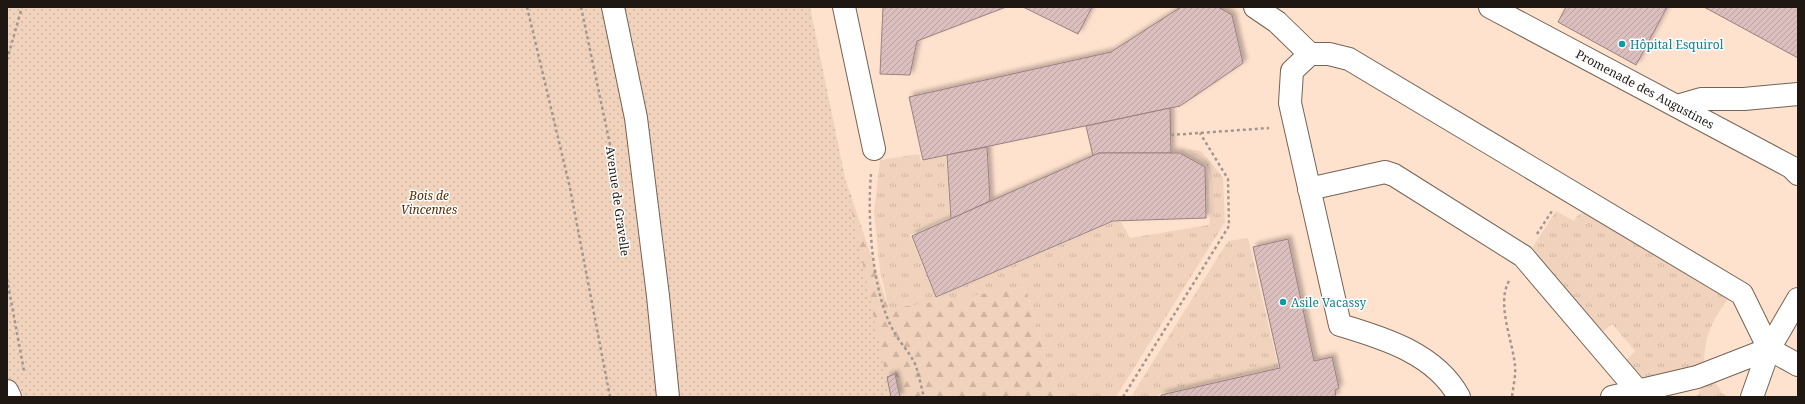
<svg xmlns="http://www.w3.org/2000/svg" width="1805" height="404" viewBox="0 0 1805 404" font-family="'Noto Serif',serif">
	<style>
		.built { fill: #ffe2ce }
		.grass { fill: url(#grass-tufts) }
		.forest { fill: url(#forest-firs) }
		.park { fill: url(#park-dots) }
		.building { fill: url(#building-hatch); stroke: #9a8180; filter: url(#shadow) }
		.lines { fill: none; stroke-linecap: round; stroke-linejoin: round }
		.minor-casing { stroke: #756355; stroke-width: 24 }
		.path { stroke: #a2978f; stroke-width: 2.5; stroke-dasharray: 3 3; stroke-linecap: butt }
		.minor { stroke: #fff; stroke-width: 22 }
		.culture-dot { fill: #0f9aa8; stroke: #fff; stroke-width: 1.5 }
		.labels { text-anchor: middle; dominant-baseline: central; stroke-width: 3; stroke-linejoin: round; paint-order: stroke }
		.culture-label { font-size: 12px; fill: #0d838f; stroke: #fff; text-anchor: start }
		.street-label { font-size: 12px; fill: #1f1712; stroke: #fff }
		.park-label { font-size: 12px; font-style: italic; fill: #572b00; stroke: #fff }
	</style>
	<defs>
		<pattern id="grass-tufts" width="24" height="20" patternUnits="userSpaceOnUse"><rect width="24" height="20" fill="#f1d3bd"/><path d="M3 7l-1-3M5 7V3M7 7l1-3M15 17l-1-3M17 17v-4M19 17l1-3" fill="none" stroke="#ceb4a1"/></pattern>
		<pattern id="forest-firs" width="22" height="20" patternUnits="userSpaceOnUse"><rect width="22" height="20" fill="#f1d3bd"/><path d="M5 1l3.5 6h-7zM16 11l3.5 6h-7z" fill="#ceb4a1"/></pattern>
		<pattern id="park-dots" width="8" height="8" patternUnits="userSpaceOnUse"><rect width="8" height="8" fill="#f1d3bd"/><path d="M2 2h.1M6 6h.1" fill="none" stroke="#ceb4a1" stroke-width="1.8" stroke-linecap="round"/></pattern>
		<pattern id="building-hatch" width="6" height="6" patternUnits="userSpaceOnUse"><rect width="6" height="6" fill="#dbbfbe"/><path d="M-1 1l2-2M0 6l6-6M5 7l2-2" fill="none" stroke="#bca3a2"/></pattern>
		<filter id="shadow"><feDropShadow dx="3.5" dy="-3.5" stdDeviation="2" flood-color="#0004"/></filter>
	</defs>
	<rect width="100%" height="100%" fill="#fcefe5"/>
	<path class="built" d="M807,7H1798V397H887Z"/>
	<g class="grass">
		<path d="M1187,149L1201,151L1223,177L1225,222L1116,397H1058L1025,287L889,310L880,270L874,212L880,160L919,154L921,161L946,156L950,217L910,235L936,298L1114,222H1121L1130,238L1209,225C1212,212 1213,173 1206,163C1202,158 1193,154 1188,151Z"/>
		<path d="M1556,211L1574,221L1577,216L1586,211L1731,295C1714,318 1705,332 1704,361L1694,371L1650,380L1643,378L1626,360L1635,351L1612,324L1602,332L1531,250Z"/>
		<path d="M1248,238L1278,366L1159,394V397H1131L1228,241Z"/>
		<path d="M1715,382L1722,393L1728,397H1692L1698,395L1701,386Z"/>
	</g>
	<path class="forest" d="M835,148L889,309L1025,287L1058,397H694Z"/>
	<path class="park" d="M7,7H810L890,397H7Z"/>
	<g class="building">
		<path d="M883,7H1006L917,41L910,75L880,74Z"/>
		<path d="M1023,7H1092L1078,34Z"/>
		<path d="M1181,7H1218L1232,15L1243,63L1180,106L923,160L909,97L1111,52Z"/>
		<path d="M1566,7H1667L1636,65L1558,22Z"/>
		<path d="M1704,7H1798V58Z"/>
		<path d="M1170,108L1171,153H1099L1093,156L1086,126Z"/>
		<path d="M987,147L990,201L951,219L947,155Z"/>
		<path d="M1099,153H1180L1205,167L1206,218L1113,221L936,297L912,236Z"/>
		<path d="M1288,239L1314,361L1332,357L1339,388L1335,390L1336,397H1161V395L1280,368L1253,247Z"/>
		<path d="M895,374L900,397H891L887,377Z"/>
	</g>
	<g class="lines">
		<defs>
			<g id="minor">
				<path d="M613,7L636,118L658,296L668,397"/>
				<path d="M844,7L874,149"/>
				<path d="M1255,7L1277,22L1310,54"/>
				<path d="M1490,7L1791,167L1798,174"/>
				<path d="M1677,106L1701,99H1744L1798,94"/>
				<path d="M1309,189L1385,172L1394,175L1523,256L1638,391"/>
				<path d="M7,391L10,397"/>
				<path d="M1459,397C1436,354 1384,338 1340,325L1290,103L1292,71L1310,54H1329L1349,59L1742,294L1769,349L1798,365"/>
				<path d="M1612,397L1697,377L1769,349"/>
				<path d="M1752,397L1769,349L1798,299"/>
			</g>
		</defs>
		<use href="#minor" class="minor-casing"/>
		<g class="path">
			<path d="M527,7L570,188L610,397"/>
			<path d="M581,7L612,154"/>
			<path d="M7,60L22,7"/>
			<path d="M1171,135L1269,128"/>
			<path d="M871,174C867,216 872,290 892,328C898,341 909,351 915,364C919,374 921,387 924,397"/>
			<path d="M1537,234L1552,211"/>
			<path d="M7,279L24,371"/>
			<path d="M1509,281C1496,304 1513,341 1515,366C1516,376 1513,387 1512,397"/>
			<path d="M1123,397L1229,226L1228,179L1200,133"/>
		</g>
		<use href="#minor" class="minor"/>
	</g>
	<g class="culture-dot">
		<circle cx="1622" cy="44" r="4"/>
		<circle cx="1283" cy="302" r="4"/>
	</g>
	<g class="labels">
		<g class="culture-label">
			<text x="1630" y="44">Hôpital Esquirol</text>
			<text x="1291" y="302">Asile Vacassy</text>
		</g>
		<g class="street-label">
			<text transform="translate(1645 89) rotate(28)">Promenade des Augustines</text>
			<text transform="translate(618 201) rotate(82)">Avenue de Gravelle</text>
		</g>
		<g class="park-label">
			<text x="429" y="195">Bois de<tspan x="429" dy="14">Vincennes</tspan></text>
		</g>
	</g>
	<rect width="1805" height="404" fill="none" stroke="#1f1712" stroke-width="16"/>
</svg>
